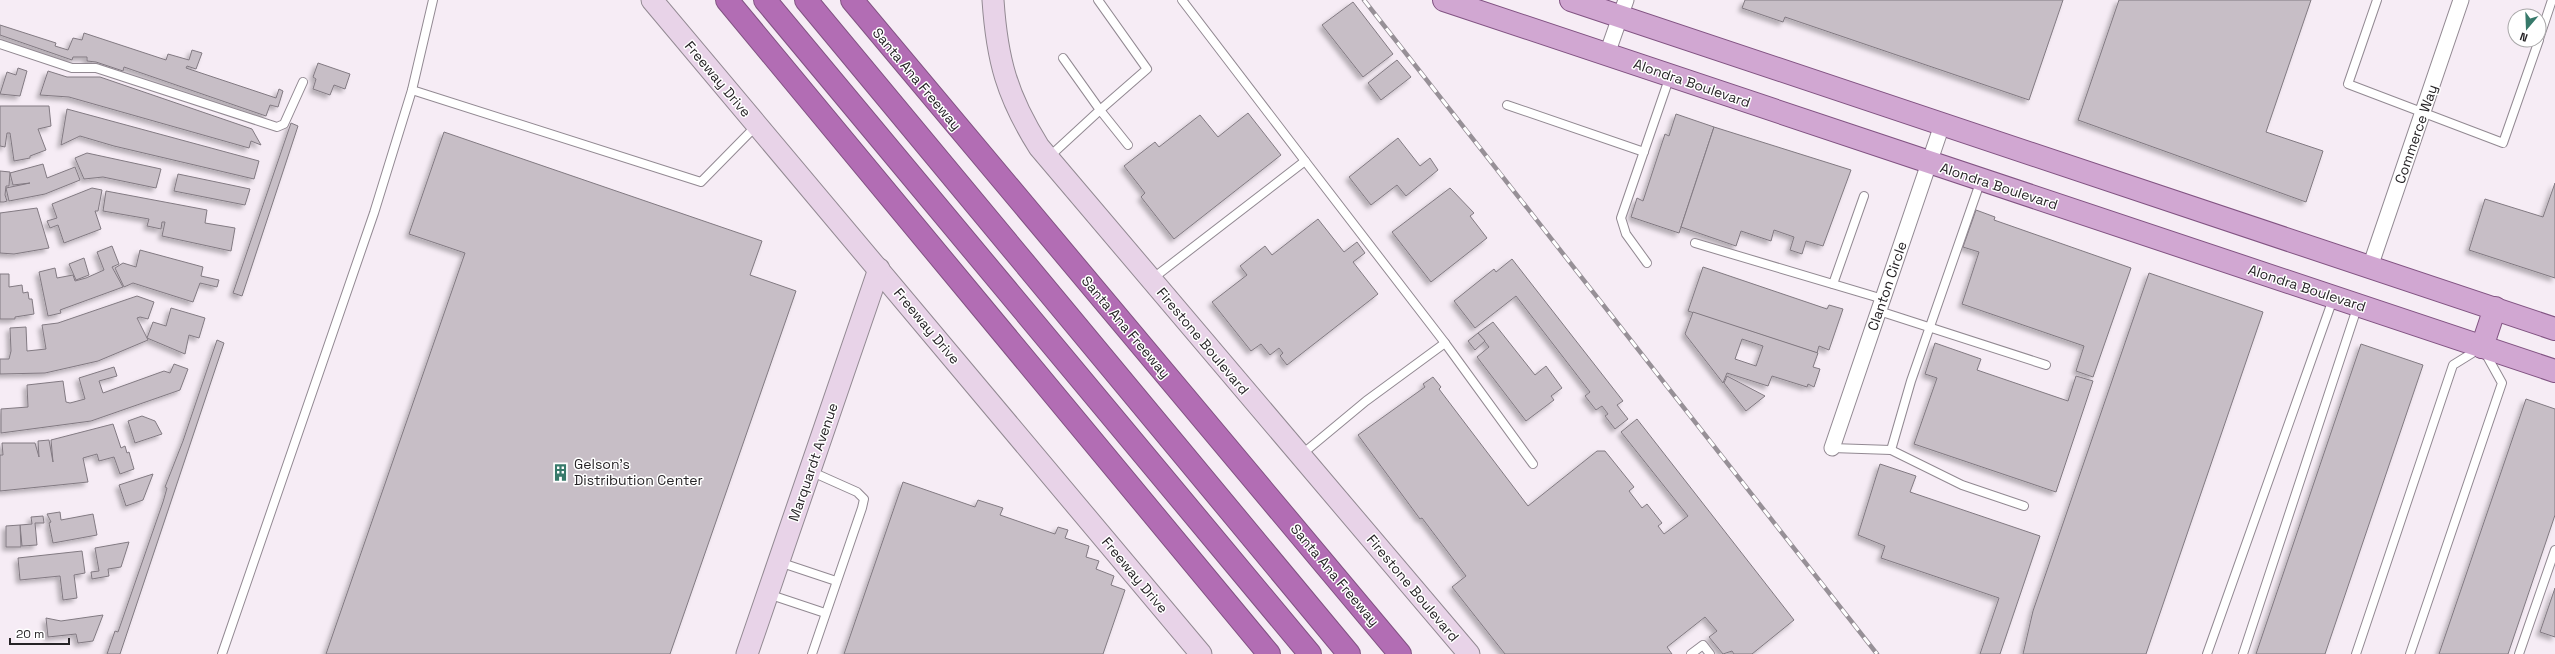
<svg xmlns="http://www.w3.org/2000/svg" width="2555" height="654" viewBox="0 0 2555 654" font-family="'Space Grotesk',sans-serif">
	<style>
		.building { fill: #c7bec6; stroke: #827a82; fill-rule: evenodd; filter: url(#shadow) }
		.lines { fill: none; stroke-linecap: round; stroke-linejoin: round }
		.lane-casing { stroke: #928992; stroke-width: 10 }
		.street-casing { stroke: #928992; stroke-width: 17 }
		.secondary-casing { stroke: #928992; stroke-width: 23 }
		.primary-casing { stroke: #815382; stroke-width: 24 }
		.highway-casing { stroke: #815382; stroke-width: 24 }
		.lane { stroke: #fff; stroke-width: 8 }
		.street { stroke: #fff; stroke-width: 15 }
		.secondary { stroke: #e8d3e8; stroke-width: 21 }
		.primary { stroke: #d1a7d2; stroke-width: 22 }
		.highway { stroke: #b26db4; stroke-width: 22 }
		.rail-casing { stroke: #979097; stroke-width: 4.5 }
		.rail { stroke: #fff; stroke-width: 3; stroke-dasharray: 9; stroke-linecap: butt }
		.labels { text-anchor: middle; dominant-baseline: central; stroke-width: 3; stroke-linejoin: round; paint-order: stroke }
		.street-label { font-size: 14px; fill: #262326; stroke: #fff }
		.poi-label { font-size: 14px; fill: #262326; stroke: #fff; text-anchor: start }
	</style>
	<defs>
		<filter id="shadow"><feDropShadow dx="-3.5" dy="3.5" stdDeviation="2" flood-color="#0004"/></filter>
	</defs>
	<rect width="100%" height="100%" fill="#f6ecf5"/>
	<g class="building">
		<path d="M1745,0H2063L2029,100L1785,17L1783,22L1742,8Z"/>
		<path d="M2119,0H2311L2266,132L2323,151L2306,202L2078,120Z"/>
		<path d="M1353,2L1393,54L1363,77L1322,25Z"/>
		<path d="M0,25L56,43L55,46L68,50L73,38L82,40L84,33L166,60L168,54L189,60L192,50L202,53L196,69L187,66L186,68L276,98L279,89L283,91L278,107L270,105L266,116L124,67L123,71L96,62L87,61V57H73L72,60L0,35Z"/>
		<path d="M1397,60L1411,77L1381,100L1368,83Z"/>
		<path d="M318,63L350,74L345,89L334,85L330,95L313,89L316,79L313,77Z"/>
		<path d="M18,68L27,71L20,96L0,94L7,72L16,75Z"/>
		<path d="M48,71L67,77H100L252,129L261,145L251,141L249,148L69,97L40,95Z"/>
		<path d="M0,106H49L51,126L38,129L46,150L30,156V158L14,161L10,133H7L5,147L0,146Z"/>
		<path d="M67,109L259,161L254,179L114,146L80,136L61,145Z"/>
		<path d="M1248,113L1281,155L1174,239L1141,197L1145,193L1124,166L1155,142L1159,147L1200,115L1218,137Z"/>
		<path d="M1676,114L1714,127L1679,233L1631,217L1637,198L1643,201L1665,134L1669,136Z"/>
		<path d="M291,123L298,126L242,296L233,293Z"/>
		<path d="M1714,127L1851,170L1823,246L1806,241L1802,254L1790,250L1794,237L1774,230L1771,241L1741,231L1736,246L1681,227Z"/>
		<path d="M444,132L762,241L750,275L796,291L670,654H326L465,253L409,234Z"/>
		<path d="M1398,138L1420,166L1430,158L1438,170L1406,196L1397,185L1371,205L1349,177Z"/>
		<path d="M87,153L161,169L156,188L103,177L84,179L75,158Z"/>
		<path d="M43,164L47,178L75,167L80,180L45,194L9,201L6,188L30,183L13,185L10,173Z"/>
		<path d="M0,171L10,172L9,186H6L5,195L7,201L4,202H0Z"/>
		<path d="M178,174L250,189L245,205L174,191Z"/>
		<path d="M2555,183V278L2469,250L2485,199L2543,217Z"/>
		<path d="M92,188L102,190L98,211H95L101,229L64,243L58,225L50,228L47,221L57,218L52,204Z"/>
		<path d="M1450,188L1474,213L1470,216L1487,238L1431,282L1392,232Z"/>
		<path d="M106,191L207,210L205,223L235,228L231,251L162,236L165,222H162L161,229L147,226L149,219L103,211Z"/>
		<path d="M37,208L49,248L14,254L0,253V213Z"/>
		<path d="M1976,210L1995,217L1994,220L2131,268L2093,377L2076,371L2084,346L1962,304L1979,252L1963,247Z"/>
		<path d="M1318,219L1344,252L1357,242L1365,253L1353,262L1378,294L1287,365L1280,356L1283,353L1279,348L1270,355L1261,344L1251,351L1212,302L1247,275L1240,266L1265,246L1272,255Z"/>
		<path d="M112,246L119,264L112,267L123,287L60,310L61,313L48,316L39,272L55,268L57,278L73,275L75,281L86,278L104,270L97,252Z"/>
		<path d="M140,250L203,267L201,276L219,280L217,287L200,283L193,302L133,283L124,287L115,268L123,263L136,267Z"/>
		<path d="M84,258L89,275L76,280L69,264Z"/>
		<path d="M1512,259L1623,401L1617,405L1628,419L1615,429L1605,416L1608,414L1602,406L1596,410L1585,396L1590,392L1516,296L1475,328L1454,301L1494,269L1496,272Z"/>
		<path d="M1703,267L1827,309L1829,305L1843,309L1829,350L1819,346L1817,353L1688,311Z"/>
		<path d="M2149,273L2263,312L2146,654H2023L2033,611Z"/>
		<path d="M0,274H9V287L22,285L23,293L28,292L29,299H32L34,314L15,317V319H0Z"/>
		<path d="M137,296L154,302L148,319L140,317L137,318L148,340L98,361L45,373L0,374V359H9L11,351L10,328L26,327L27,351L46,349L42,325L58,323Z"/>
		<path d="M171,308L205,318L199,338L189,335L185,354L147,338L153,322L166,326Z"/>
		<path d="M1693,312L1818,353L1813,367L1820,369L1814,387L1808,384L1807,387L1772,376L1768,386L1727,373L1723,383L1685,334ZM1742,339L1763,346L1756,366L1735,359Z"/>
		<path d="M1493,322L1535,375L1546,366L1562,388L1551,396L1554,400L1526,421L1477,357L1489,347L1478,333Z"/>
		<path d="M1478,333L1485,341L1475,350L1468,341Z"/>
		<path d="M217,340L224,343L120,654H107L115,631L118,632L163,502L167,488L165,487L183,441Z"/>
		<path d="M1935,343L1981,359L1977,370L2068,401L2076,376L2093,381L2056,492L1914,444L1937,378L1925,374Z"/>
		<path d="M2361,344L2423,365L2325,654H2256Z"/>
		<path d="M174,364L188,369L180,390L91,421L1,433V409L28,407L27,385L63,381L66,402L70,403L85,399L79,378L114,367L117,376L99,381L103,393L164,371L170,373Z"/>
		<path d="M1727,376L1765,396L1746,411L1724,383Z"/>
		<path d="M1433,377L1441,387L1439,389L1528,506L1597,451H1605L1634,487L1629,491L1642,508L1647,504L1662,523L1658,526L1664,534L1688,516L1621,432L1637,419L1794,620L1752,654H1734L1732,651L1723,654L1709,637L1717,631L1705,617L1667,647L1672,654H1505L1452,587L1466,576L1422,518L1420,519L1358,435L1425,387L1423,384Z"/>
		<path d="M2526,399L2555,409V515L2508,654H2439Z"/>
		<path d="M142,416L155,421L162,434L135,443L128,421Z"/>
		<path d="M113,424L121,448L125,446L127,453L129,452L134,469L120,474L114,457L99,461L97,454L83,458L88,482L0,491V455H3L2,443H35L39,457L38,441L49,440L53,462L51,440Z"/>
		<path d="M1880,464L1916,476L1910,492L2040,536L2000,654H1980L1999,598L1881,558L1885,546L1858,535Z"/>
		<path d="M153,474L143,500L126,506L119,485Z"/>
		<path d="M903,482L975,507L978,500L1003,508L1000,515L1055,534L1058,527L1068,530L1065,538L1089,546L1086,557L1099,561L1096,569L1114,576L1111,585L1125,590L1103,654H844Z"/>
		<path d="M60,512L61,520L93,514L97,535L53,543L49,523L51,522L47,514Z"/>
		<path d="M43,516L44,523H35L37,545L22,546L20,525L32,524L31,517Z"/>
		<path d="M20,525L21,547H6V526Z"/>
		<path d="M129,542L121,567L108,569L109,576L92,579L91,572L99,571L95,548Z"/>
		<path d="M82,551L85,573L74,575L77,598L63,600L60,576L20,580L18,558Z"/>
		<path d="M2555,588V637L2540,632Z"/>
		<path d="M103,615L93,641L78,643L76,634L48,637L46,618L61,621Z"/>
	</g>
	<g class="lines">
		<defs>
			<g id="lane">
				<path d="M1098,0L1147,69L1100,110L1128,145"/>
				<path d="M1182,0L1305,161"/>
				<path d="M2377,0L2348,84L2503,143L2539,40"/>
				<path d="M2539,39L2552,0"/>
				<path d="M0,44L72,68H96L277,127L284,124L303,82"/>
				<path d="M412,90L701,182L757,125"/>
				<path d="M1507,105L1644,152"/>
				<path d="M1049,157L1100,110L1063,58"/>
				<path d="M1695,243L1883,299"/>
				<path d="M1647,263L1626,234L1621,218L1670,76"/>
				<path d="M1152,279L1305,161L1445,343L1533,464"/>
				<path d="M1833,284L1864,196"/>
				<path d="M1879,311L2046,365"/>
				<path d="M1832,448L1891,450L1962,485L2024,506"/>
				<path d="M1891,450L1911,381L1981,180"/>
				<path d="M1301,455L1366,401L1445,343"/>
				<path d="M810,471L857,492L864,499L862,508L812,654"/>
				<path d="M779,562L836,581"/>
				<path d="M768,594L825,613"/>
				<path d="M222,654L374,213L412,90L433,0"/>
				<path d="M1691,654L1703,645L1710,654"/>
				<path d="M2207,654L2333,299"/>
				<path d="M2243,654L2358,305"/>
				<path d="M2356,654L2453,365L2482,347L2502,383L2410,654"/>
				<path d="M2519,654L2555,550"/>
			</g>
			<g id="street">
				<path d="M1607,54L1626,0"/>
				<path d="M2370,267L2461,0"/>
				<path d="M1832,448L1942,125"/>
			</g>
			<g id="secondary">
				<path d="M652,0L1201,654"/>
				<path d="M993,0C997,60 1007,96 1039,147L1469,654"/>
				<path d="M747,654L879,269"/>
			</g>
			<g id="primary">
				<path d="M1444,0L2555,371"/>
				<path d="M1571,0L2555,329"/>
				<path d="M2482,347L2495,308"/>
			</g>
			<g id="highway">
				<path d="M727,0L1269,654"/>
				<path d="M765,0L1310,654"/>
				<path d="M806,0L1349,654"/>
				<path d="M852,0L1400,654"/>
			</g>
		</defs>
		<use href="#lane" class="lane-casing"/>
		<use href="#street" class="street-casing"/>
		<use href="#secondary" class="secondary-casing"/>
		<use href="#primary" class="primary-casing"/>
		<use href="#highway" class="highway-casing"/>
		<use href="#lane" class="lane"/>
		<use href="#street" class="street"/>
		<use href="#secondary" class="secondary"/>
		<use href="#primary" class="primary"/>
		<use href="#highway" class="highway"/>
		<defs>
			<path id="rail" d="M1364,0L1877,654"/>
		</defs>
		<use href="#rail" class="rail-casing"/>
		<use href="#rail" class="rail"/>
	</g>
	<defs>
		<symbol id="building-bare" viewBox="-9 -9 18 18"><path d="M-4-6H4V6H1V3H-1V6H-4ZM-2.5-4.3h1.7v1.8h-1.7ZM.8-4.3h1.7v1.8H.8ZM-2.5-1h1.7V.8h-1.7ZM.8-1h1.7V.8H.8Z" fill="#37796a" stroke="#fff" stroke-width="2.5" paint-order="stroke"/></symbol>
	</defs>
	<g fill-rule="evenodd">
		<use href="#building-bare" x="548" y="460" width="25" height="25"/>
	</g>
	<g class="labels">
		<g class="street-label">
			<text transform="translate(718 79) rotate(50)">Freeway Drive</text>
			<text transform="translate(917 79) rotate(50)">Santa Ana Freeway</text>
			<text transform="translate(1692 83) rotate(19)">Alondra Boulevard</text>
			<text transform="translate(2416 134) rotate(-71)">Commerce Way</text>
			<text transform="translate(1999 186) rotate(18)">Alondra Boulevard</text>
			<text transform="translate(1887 286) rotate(-71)">Clanton Circle</text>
			<text transform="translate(2307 288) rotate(18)">Alondra Boulevard</text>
			<text transform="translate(927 326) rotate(50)">Freeway Drive</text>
			<text transform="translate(1126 327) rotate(50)">Santa Ana Freeway</text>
			<text transform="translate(1203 341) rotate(50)">Firestone Boulevard</text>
			<text transform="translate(813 462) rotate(-71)">Marquardt Avenue</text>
			<text transform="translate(1135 575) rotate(50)">Freeway Drive</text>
			<text transform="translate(1335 575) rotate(50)">Santa Ana Freeway</text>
			<text transform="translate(1413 588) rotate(50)">Firestone Boulevard</text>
		</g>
		<g class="poi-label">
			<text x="574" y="464">Gelson's<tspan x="574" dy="16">Distribution Center</tspan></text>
		</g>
	</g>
	<g transform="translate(2527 28) rotate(199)"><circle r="19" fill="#ffffff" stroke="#a8a7a8"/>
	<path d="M0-3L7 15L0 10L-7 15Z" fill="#37796a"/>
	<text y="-6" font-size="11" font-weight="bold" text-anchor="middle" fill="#262326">N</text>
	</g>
	<path d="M10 638v6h59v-6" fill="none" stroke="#262326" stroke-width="2"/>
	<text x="16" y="638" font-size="12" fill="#262326" stroke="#ffffff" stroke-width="3" paint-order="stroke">20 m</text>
</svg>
